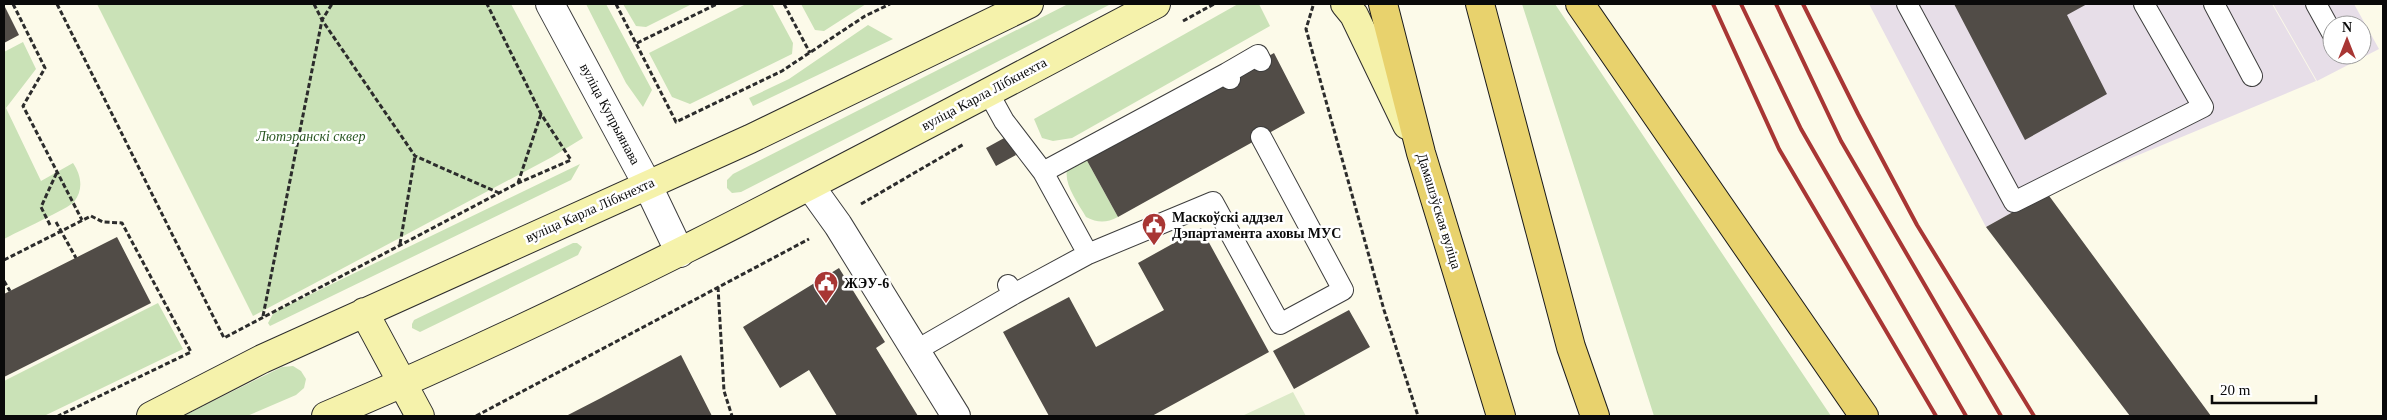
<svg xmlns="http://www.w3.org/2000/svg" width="2387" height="420" font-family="Georgia,serif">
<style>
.industrial{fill:#e7dee8;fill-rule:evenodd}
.green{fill:#cae2b7}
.pitch{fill:#dceac8}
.building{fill:#514c47}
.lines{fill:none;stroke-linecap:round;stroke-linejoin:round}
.service-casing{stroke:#3d3d3d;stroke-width:22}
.minor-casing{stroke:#3d3d3d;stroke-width:30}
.secondary-casing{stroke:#2c2c2c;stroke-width:30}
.primary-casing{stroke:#1b1b1b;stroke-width:30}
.path{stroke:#2c2c2c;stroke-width:3;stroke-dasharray:5 2.5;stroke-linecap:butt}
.service{stroke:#fff;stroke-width:20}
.minor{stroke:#fff;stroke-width:28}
.secondary{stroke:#f5f2ab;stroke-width:28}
.primary{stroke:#e8d26d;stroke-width:28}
.rail{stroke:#a83634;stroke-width:4}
.labels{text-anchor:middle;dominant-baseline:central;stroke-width:5;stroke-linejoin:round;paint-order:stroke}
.street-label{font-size:14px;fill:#0a0a0a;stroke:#fff}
.park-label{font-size:14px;font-style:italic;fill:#2a5823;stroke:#fff}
.poi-label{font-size:14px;font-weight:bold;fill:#0a0a0a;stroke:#fff;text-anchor:start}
</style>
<rect width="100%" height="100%" fill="#fcfae9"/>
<path class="industrial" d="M1869,4H2272L2316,81L2047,193L1986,227Z
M2273,4H2354L2379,49L2317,81ZM2332,25H2362V55H2332Z"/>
<path class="green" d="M97,4H511L583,138L552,157L253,316Z
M586,4H606L652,90L643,107L626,83Z
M623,4H692L646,27L636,26Z
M746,4H772L793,43L792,54L690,104L672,97L649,53Z
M801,4H866L824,31L815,30Z
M1068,4H1111L741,192L732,193L727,188V180L733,174Z
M1238,4H1259L1270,26L1072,138L1053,141L1042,138L1034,119Z
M1522,4H1555L1831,416H1654Z
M868,25L893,39L753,106L749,98L789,79Z
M23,42L36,69L6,108L41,181L73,163C81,175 84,189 74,202C69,208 15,233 4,239V52Z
M1085,157L1118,217C1106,223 1098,223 1086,217C1078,203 1064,185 1067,170Z
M580,164L571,180L270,326L268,323L274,312Z
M573,243H577L582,247L578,255L420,332L412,328V324L414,320Z
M158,303L183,349L44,416H4V381Z
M293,366L301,371L306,379L304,388L296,395L247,416H183L282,367Z"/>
<path class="pitch" d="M1293,392L1306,416H1242Z"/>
<path class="building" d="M1954,4H2087L2067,15L2107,94L2025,140Z
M4,5L19,35L4,43Z
M1274,53L1305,113L1118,217L1085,157Z
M1006,137L1016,155L996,166L986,148Z
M2047,193L2211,416H2130L1986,227Z
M1201,228L1269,352L1152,416H1049L1003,332L1069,297L1096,347L1164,310L1138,263Z
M117,237L151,303L4,377V294Z
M839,268L885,342L876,348L918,416H837L809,370L780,388L743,327Z
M1349,310L1370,347L1294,389L1273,351Z
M681,355L712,416H566L601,398Z"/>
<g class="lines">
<defs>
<path id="service" d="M1907,4L2014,202L2203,107L2144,4
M2214,4L2252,76
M2316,4L2332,33
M1227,73L1258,55L1261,61
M988,92L1004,121L1043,172L1088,254L1014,294L1008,285
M1043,172L1227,73L1230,79
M1088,254L1213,202L1280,324L1343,290L1261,137
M915,351L1014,294"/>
<path id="minor" d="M550,4L647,184L680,253
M810,186L838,225L956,416"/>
<path id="secondary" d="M1345,4L1354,15L1407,125
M364,312L420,416
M151,416L262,359L750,139L1029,4
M326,416C611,296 882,148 1156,4"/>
<path id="primary" d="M1383,4L1421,153L1501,416
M1480,4L1571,347L1595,416
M1580,4L1864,416"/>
</defs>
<use href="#service" class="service-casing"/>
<use href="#minor" class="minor-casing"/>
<use href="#secondary" class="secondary-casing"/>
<use href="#primary" class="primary-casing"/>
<path class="path" d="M13,4L45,68L23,106L82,220
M57,4L224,338L518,183L571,160L541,114L487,4
M314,4L322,20L415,156L499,193
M616,4L676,122L782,71L865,16L890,4
M784,4L810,53
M1313,6L1306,29L1384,310L1418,416
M1183,21L1214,4
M637,43L717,4
M518,183L541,114
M861,204L964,144
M56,222L76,258
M50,225L41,207L57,172
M400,244L415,156
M4,260L91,216L103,222L122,223L191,352L58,416
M4,281L10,291
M718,287L724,391L732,416
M263,316L322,20L332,4
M476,416L809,239"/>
<use href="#service" class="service"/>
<use href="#minor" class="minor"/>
<use href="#secondary" class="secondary"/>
<use href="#primary" class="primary"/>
<path class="rail" d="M1713,4L1779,149L1936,416
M1741,4L1801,129L1966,416
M1776,4L1841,141L2001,416
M1803,4L1858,114L1917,225L2034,416"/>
</g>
<defs>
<symbol id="civic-pin" viewBox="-11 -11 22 30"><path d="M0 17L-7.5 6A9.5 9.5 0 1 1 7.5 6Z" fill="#a83634" stroke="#fff"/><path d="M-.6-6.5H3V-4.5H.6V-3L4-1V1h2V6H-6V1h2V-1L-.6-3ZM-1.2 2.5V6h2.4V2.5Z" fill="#fff"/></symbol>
</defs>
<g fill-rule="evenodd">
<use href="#civic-pin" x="1140" y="211" width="28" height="38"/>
<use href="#civic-pin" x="812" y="269" width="28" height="38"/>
</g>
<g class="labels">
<g class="street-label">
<text transform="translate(984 94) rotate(-28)">вуліца Карла Лібкнехта</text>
<text transform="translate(610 114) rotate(62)">вуліца Купрыянава</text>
<text transform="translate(590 210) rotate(-24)">вуліца Карла Лібкнехта</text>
<text transform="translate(1439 211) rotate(73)">Дамашэўская вуліца</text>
</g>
<g class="park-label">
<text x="311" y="136">Лютэранскі сквер</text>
</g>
<g class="poi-label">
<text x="1172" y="217">Маскоўскі аддзел<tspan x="1172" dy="16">Дэпартамента аховы МУС</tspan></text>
<text x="844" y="283">ЖЭУ-6</text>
</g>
</g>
<rect width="2387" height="420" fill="none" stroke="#0a0a0a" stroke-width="10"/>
<g transform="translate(2347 40)"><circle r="24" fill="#ffffff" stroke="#9d9d9d"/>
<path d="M0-4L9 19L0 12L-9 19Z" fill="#a83634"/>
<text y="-8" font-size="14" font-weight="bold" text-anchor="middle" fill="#0a0a0a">N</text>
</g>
<path d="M2212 395v8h104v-8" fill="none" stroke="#0a0a0a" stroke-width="2.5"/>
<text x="2220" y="395" font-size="15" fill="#0a0a0a" stroke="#ffffff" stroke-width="4" paint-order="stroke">20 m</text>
</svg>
